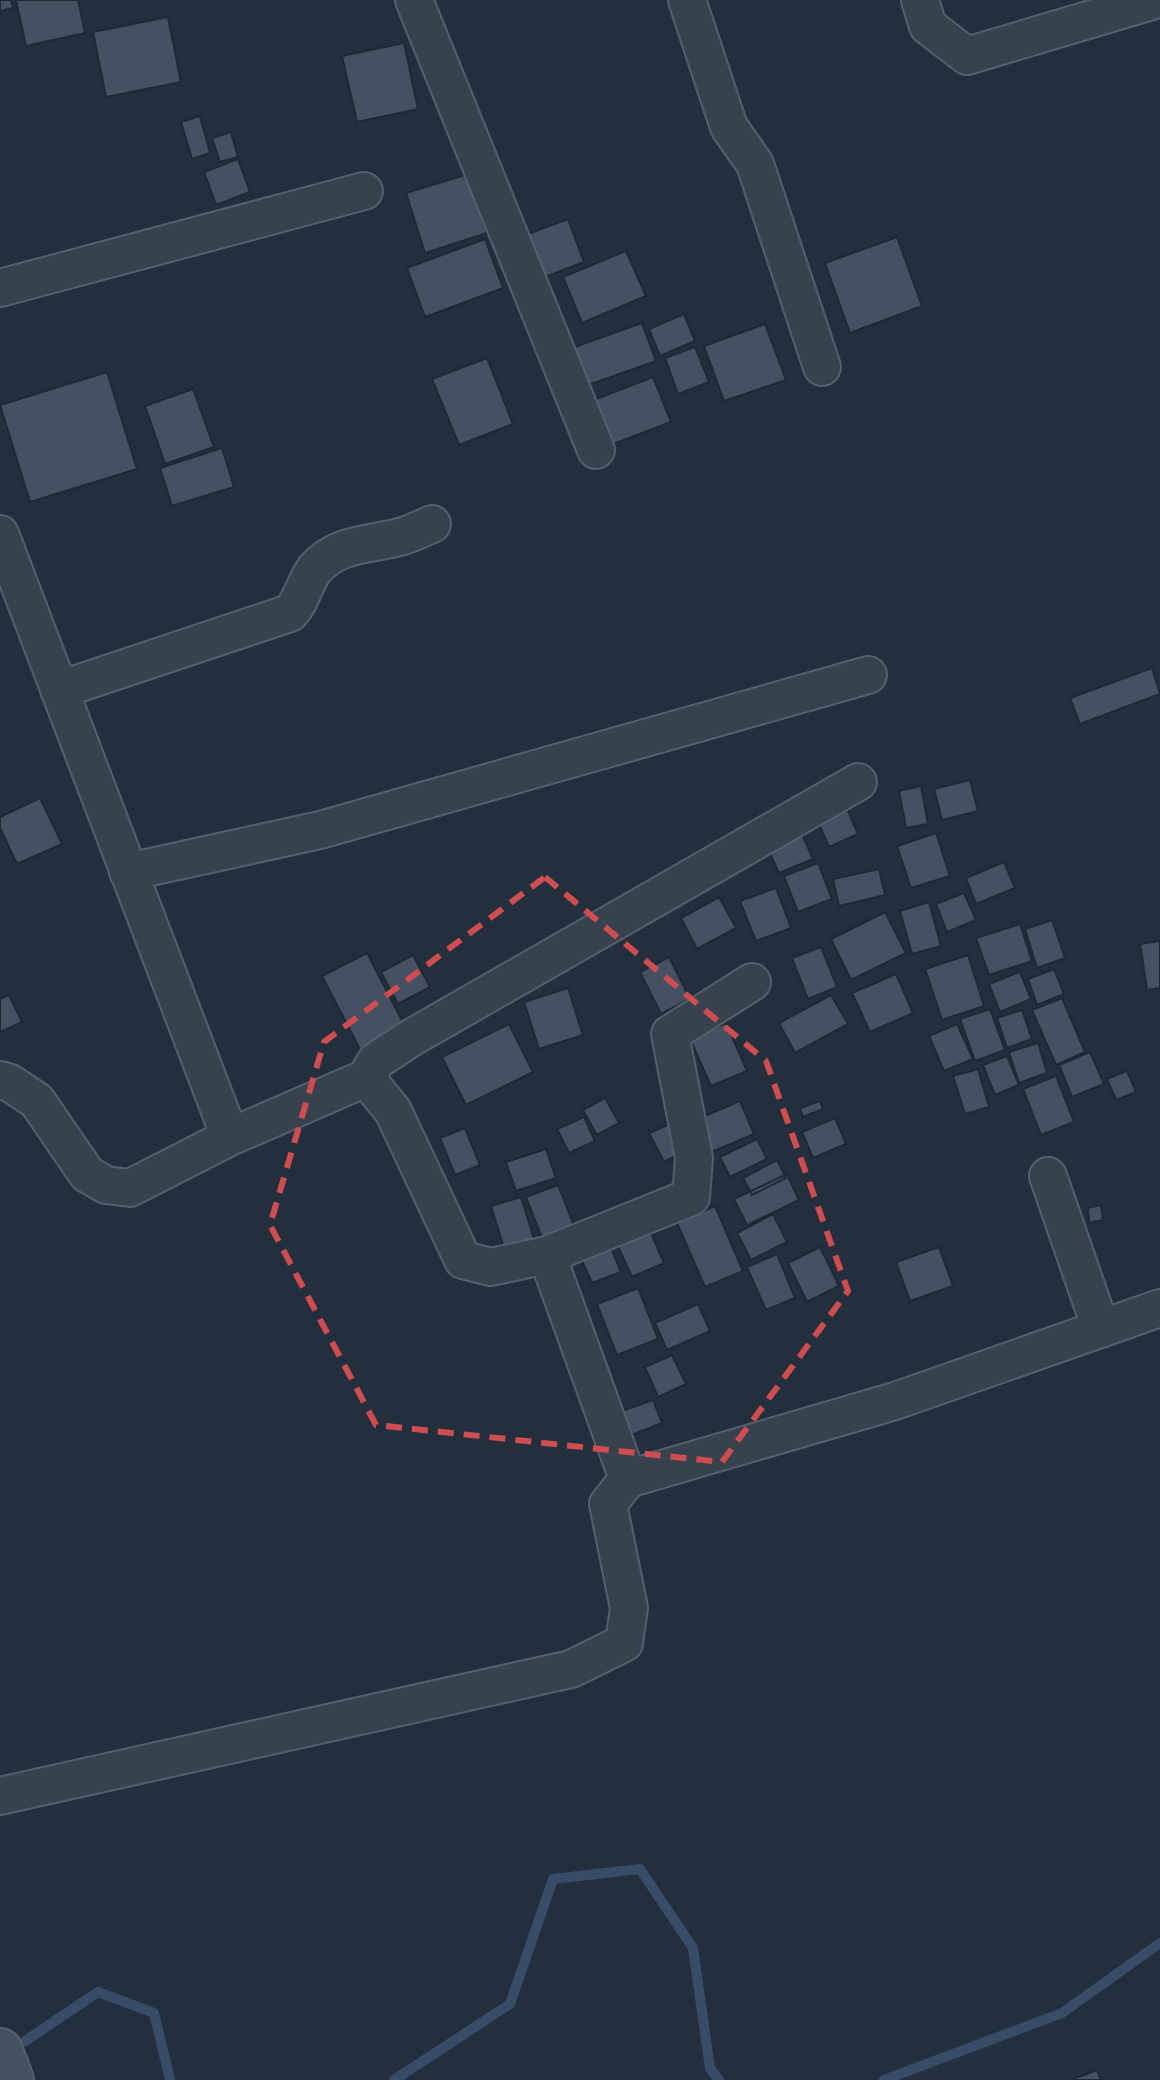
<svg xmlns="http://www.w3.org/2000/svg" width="1160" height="2080" font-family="'DejaVu Sans',sans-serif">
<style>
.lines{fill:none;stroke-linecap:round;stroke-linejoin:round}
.stream{stroke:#394c67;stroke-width:10}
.building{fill:#455162;stroke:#1f2835;stroke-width:2}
.minor-casing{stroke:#565f6c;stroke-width:40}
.secondary-casing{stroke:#565f6c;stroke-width:48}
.minor{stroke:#38414e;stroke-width:36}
.secondary{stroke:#465061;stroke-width:44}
.marked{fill:none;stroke:#ce4d50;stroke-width:6;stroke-dasharray:16 10;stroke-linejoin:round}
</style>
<rect width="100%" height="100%" fill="#242f3e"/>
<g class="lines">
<path class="stream" d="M25,2041L98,1992L154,2013L170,2080
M394,2080L510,2004L553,1879L640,1869L693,1948L710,2068L719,2080
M884,2080L1062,2013L1160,1943"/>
</g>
<path class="building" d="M0,0H11L13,8L0,11Z
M16,0H78L85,33L26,46Z
M168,17L181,82L106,97L93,32Z
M404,43L418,109L357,122L342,56Z
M200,116L210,153L192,159L181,122Z
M231,132L238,157L220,162L212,138Z
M238,159L250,192L216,205L204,172Z
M468,174L487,233L425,253L406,193Z
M568,219L584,262L540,279L525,235Z
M897,237L922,306L850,333L825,263Z
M485,239L503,288L425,317L407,268Z
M626,251L646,296L582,323L563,277Z
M684,314L695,341L660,356L649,329Z
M642,323L656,361L580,388L566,350Z
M765,324L786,380L724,401L704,346Z
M695,347L709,382L678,394L665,358Z
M487,358L513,424L459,445L432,379Z
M107,372L137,469L30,502L0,405Z
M653,377L671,422L608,446L591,401Z
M193,389L214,447L165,464L145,406Z
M222,448L234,487L172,506L160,468Z
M1152,668L1160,694L1080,724L1070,698Z
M970,780L978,811L942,820L934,789Z
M921,786L928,824L906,828L899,791Z
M40,798L62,844L17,864L0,828V817Z
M845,804L858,834L829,847L816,817Z
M798,825L813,859L779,873L764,841Z
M936,833L950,876L911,888L897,846Z
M1004,862L1015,888L976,904L966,878Z
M818,863L832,899L798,912L784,876Z
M879,869L885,895L839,906L833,879Z
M776,888L791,928L756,941L740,901Z
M964,893L976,920L947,932L936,904Z
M719,897L736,928L697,949L681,918Z
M929,902L941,946L912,954L900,911Z
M885,912L906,953L851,980L831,939Z
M1052,920L1065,958L1037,968L1025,929Z
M1020,924L1032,961L989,975L976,938Z
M1160,941V988L1147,990L1140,944Z
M821,947L837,987L808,999L792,958Z
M367,953L409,1034L364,1057L322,976Z
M413,955L430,987L398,1004L381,972Z
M968,955L984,1006L942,1020L925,969Z
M669,957L690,999L661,1014L640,972Z
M1054,969L1064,994L1037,1005L1028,979Z
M1020,972L1031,999L1000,1012L989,984Z
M896,974L913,1013L870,1032L852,993Z
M568,988L583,1035L539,1049L524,1002Z
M9,995L22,1022L0,1032V999Z
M831,995L848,1024L795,1053L779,1023Z
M1062,998L1085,1052L1056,1065L1032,1010Z
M990,1009L1005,1050L975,1061L960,1019Z
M1022,1010L1032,1039L1007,1048L997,1018Z
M726,1023L747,1071L711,1086L690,1039Z
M509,1024L533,1072L466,1105L442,1057Z
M957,1024L973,1059L944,1071L929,1036Z
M1038,1043L1047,1073L1019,1083L1009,1052Z
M1090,1052L1104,1084L1072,1097L1059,1065Z
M1007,1056L1019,1085L995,1095L983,1065Z
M978,1069L989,1107L965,1114L953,1076Z
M1127,1071L1136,1092L1116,1100L1107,1079Z
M1056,1076L1074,1122L1041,1135L1023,1089Z
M605,1098L619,1123L597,1135L583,1110Z
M740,1101L754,1134L709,1153L695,1120Z
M820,1101L823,1109L803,1117L800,1108Z
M584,1117L595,1141L569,1153L557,1129Z
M835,1118L846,1144L813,1158L802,1132Z
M672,1123L686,1151L664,1162L649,1133Z
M465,1128L480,1165L455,1175L440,1138Z
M757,1139L767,1159L730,1177L720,1157Z
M546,1149L556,1178L516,1191L506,1162Z
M777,1160L786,1178L752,1195L743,1178Z
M787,1174L799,1200L747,1225L734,1199Z
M558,1185L576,1231L544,1243L526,1197Z
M521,1197L534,1239L504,1248L491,1206Z
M1101,1205L1103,1220L1089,1223L1088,1208Z
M715,1206L743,1271L705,1287L677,1223Z
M773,1214L787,1242L751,1260L737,1233Z
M648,1226L664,1263L632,1277L615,1240Z
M609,1243L621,1272L592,1283L579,1254Z
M820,1247L839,1286L807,1302L788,1263Z
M939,1247L953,1286L910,1301L896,1262Z
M777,1254L795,1298L766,1310L747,1267Z
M638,1288L658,1339L617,1355L597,1304Z
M698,1304L710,1331L667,1350L655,1323Z
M672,1355L686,1384L658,1397L645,1367Z
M653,1400L662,1423L629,1436L619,1412Z
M1097,2070L1101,2080H1071Z"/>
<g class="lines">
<defs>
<path id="minor" d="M414,0L596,450
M687,0L729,127L755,164L822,367
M920,0L928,26L967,56L1155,0
M0,288L364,191
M0,534L230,1137
M59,690L290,613C302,601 304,583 315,569C338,542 372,545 403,536C413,533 423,528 432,524
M128,872L320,830L868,675
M366,1078L376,1061L411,1038L858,782
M0,1080L10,1083L37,1101L87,1174L106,1185L130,1188L230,1137L366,1078L393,1111L463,1260L491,1267L547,1255L628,1479
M1048,1176L1101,1329
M547,1255L691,1197L694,1158L670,1034L752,982
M0,1796L571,1669L624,1643L629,1608L608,1504L628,1479L895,1401L1160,1308"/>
<path id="secondary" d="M0,2051L11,2080"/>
</defs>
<use href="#minor" class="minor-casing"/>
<use href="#secondary" class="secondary-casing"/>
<use href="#minor" class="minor"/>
<use href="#secondary" class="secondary"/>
</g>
<path class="marked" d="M545,877L766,1061L848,1291L722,1462L376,1425L270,1225L324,1042Z"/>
</svg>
